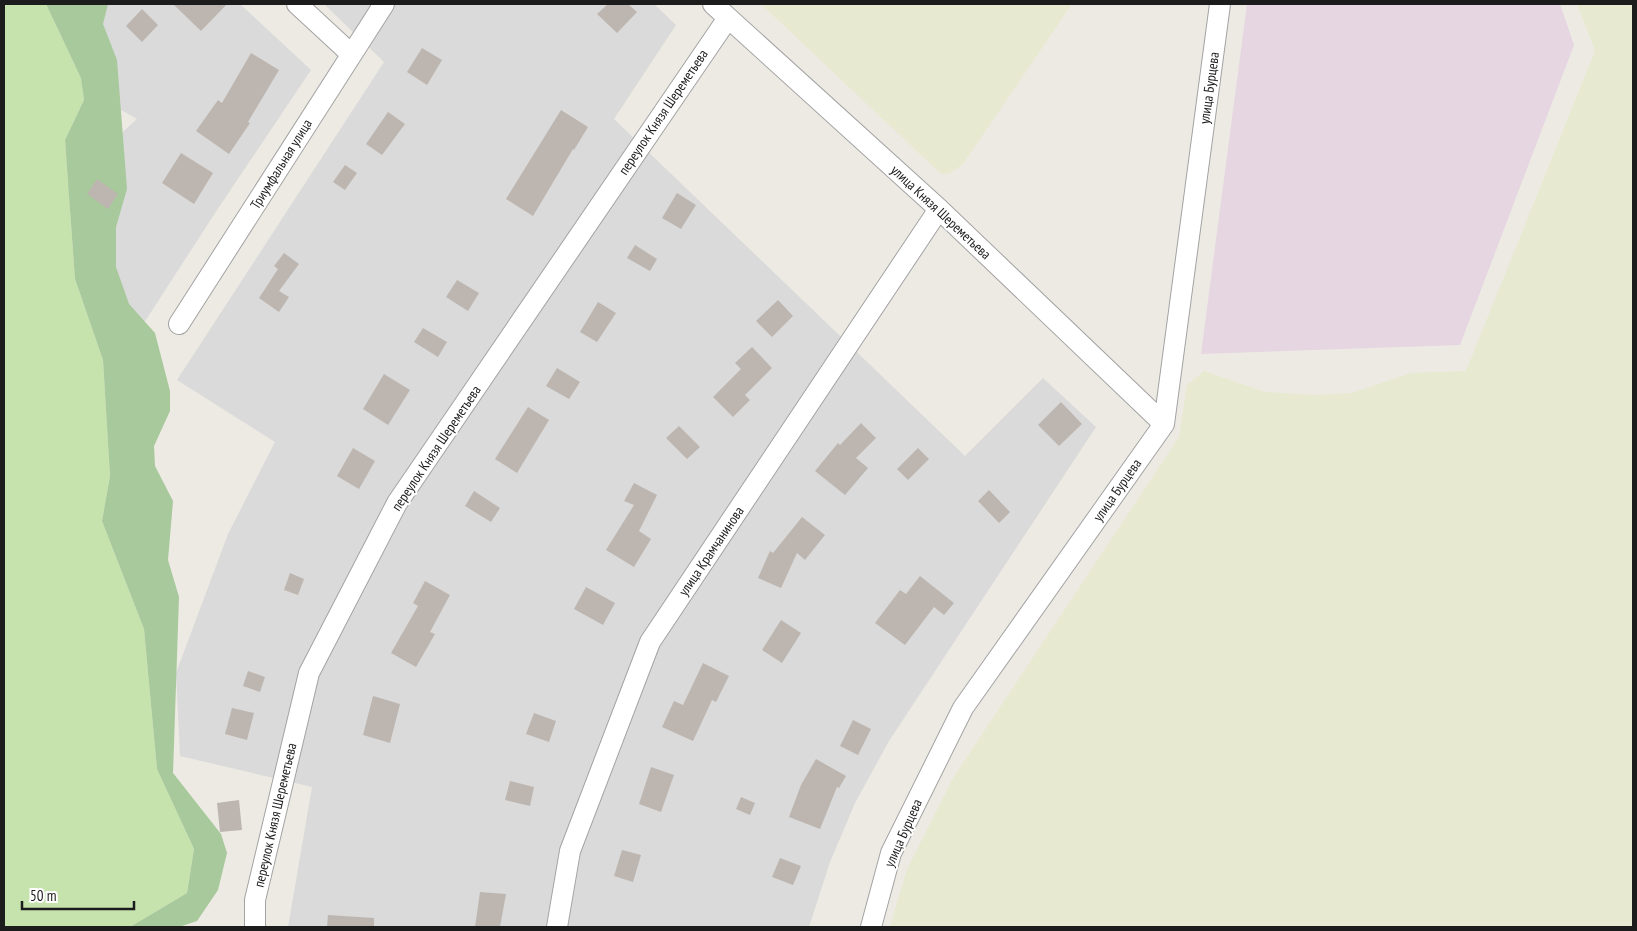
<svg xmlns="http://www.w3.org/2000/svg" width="1637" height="931" font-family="'PT Sans Narrow',sans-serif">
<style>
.residential{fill:#dadada}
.industrial{fill:#e5d6e2}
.farmland{fill:#e7ead0}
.grass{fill:#c6e3ad}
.forest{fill:#a7c99b}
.building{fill:#bdb6b0}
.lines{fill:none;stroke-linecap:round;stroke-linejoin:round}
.minor-casing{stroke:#a3a3a3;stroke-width:22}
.minor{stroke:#fff;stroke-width:20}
.labels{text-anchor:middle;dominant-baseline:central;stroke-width:4;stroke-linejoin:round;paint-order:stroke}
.street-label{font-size:14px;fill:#1c1c1c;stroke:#fff}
</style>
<rect width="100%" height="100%" fill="#edeae3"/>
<path class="residential" d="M73,4H240L311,70L219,207L142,326L57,191L137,119L63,77L102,40Z
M324,4H654L676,25L614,119L965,456L1043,378L1096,427L889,741L855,803L830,862L809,927H288L312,787L180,756L176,673L228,534L275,442L177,380L384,62Z"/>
<path class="industrial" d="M1247,4H1560L1574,45L1460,345L1201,354Z"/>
<path class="farmland" d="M761,4H1072L963,164L949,174H941Z
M1577,4H1633V927H890L907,869L953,778L1179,437L1187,385L1204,371L1265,392L1314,395L1352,393L1411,373L1466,371L1595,51Z"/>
<path class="grass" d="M4,4H46L81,78L84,100L65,140L75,279L103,360L110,476L102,521L144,629L157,769L194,849L187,893L130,927H4Z"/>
<path class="forest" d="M46,4H108L103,24L117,60L127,189L116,227V267L129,304L155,333L170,391V411L154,446L155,466L173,501L168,560L179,597L173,773L221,834L227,853L218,890L197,921L179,927H130L187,893L194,849L157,769L144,629L102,521L110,476L103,360L75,279L65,140L84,100L81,78Z"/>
<path class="building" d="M173,4H227L201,31Z
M608,4H628L637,12L617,33L597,14Z
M142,9L158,25L142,42L126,26Z
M422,48L442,60L427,85L407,72Z
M251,53L279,70L248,122L250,123L229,154L196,131L218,100L222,103Z
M561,110L588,127L574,150L573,149L533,216L506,199Z
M388,112L405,124L382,155L366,144Z
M181,153L213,173L194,204L162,183Z
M345,165L357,173L345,190L333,182Z
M97,179L118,194L108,209L87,194Z
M677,193L696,205L681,229L662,218Z
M635,245L657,259L650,271L627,258Z
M284,253L299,264L279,291L289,297L279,312L259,298L278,269L274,266Z
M457,280L479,293L468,311L446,297Z
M778,300L793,316L772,337L756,321Z
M598,302L616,313L597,342L580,332Z
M423,328L447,342L438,357L414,342Z
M752,347L772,368L745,395L750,400L733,417L713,397L741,369L735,363Z
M557,368L580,382L569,399L546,386Z
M384,374L410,390L388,425L363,409Z
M1061,402L1082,424L1059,446L1038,425Z
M528,407L549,420L517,473L495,459Z
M861,423L876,438L856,458L868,468L845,495L815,471L838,443L840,445Z
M679,426L700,447L687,459L666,438Z
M353,448L375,461L359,489L337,476Z
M918,448L929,459L908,480L897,469Z
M634,483L657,495L639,531L651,539L634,567L606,550L634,505L624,501Z
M989,490L1010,512L999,523L978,501Z
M474,491L500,508L491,522L465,506Z
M802,517L825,535L805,560L797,553L781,588L758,578L770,551L773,553Z
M290,573L304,579L298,595L284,590Z
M920,576L954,603L944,615L934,607L905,645L875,623L900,590L906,594Z
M425,581L450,595L430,632L435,634L416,667L391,653L418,606L413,603Z
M586,587L615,603L603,625L574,609Z
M781,620L801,633L782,663L762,650Z
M703,663L729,676L716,702L712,700L693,741L662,727L674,701L683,705Z
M248,671L265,677L260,692L243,686Z
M373,696L400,704L390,743L363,735Z
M232,708L254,713L247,740L225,734Z
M534,713L556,721L549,742L526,734Z
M853,720L871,729L858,755L840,746Z
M816,759L846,776L839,788L837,787L820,829L789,817L801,785Z
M651,767L674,775L661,812L639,804Z
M510,781L534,787L530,806L505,800Z
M741,797L755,803L750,815L736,809Z
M239,800L242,830L220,832L217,803Z
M622,850L641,855L633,882L614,876Z
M780,858L801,866L793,885L772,877Z
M480,892L506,894L500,927H475Z
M328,915L374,918V927H327Z"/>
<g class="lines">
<defs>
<path id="minor" d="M297,4L351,54
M713,4L939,209L1164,424
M179,324L384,4
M255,927V900L309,673L397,503L728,18
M557,927L570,851L650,642L939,209
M871,927L891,853L963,708L1164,424L1220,4"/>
</defs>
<use href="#minor" class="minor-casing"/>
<use href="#minor" class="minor"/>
</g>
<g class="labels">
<g class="street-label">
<text transform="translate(1209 88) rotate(-82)">улица Бурцева</text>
<text transform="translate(663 112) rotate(-56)">переулок Князя Шереметьева</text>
<text transform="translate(281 164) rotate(-58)">Триумфальная улица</text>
<text transform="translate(941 212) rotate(43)">улица Князя Шереметьева</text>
<text transform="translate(436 448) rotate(-56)">переулок Князя Шереметьева</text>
<text transform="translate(1117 490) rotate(-55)">улица Бурцева</text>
<text transform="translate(711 551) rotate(-56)">улица Крамчанинова</text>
<text transform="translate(275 815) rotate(-77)">переулок Князя Шереметьева</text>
<text transform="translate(903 833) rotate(-66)">улица Бурцева</text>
</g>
</g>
<rect width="1637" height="931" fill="none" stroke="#1c1c1c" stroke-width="10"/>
<path d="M22 901v8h112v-8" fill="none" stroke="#1c1c1c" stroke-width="2.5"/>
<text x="30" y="901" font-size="15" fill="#1c1c1c" stroke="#ffffff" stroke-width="4" paint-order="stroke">50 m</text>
</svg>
